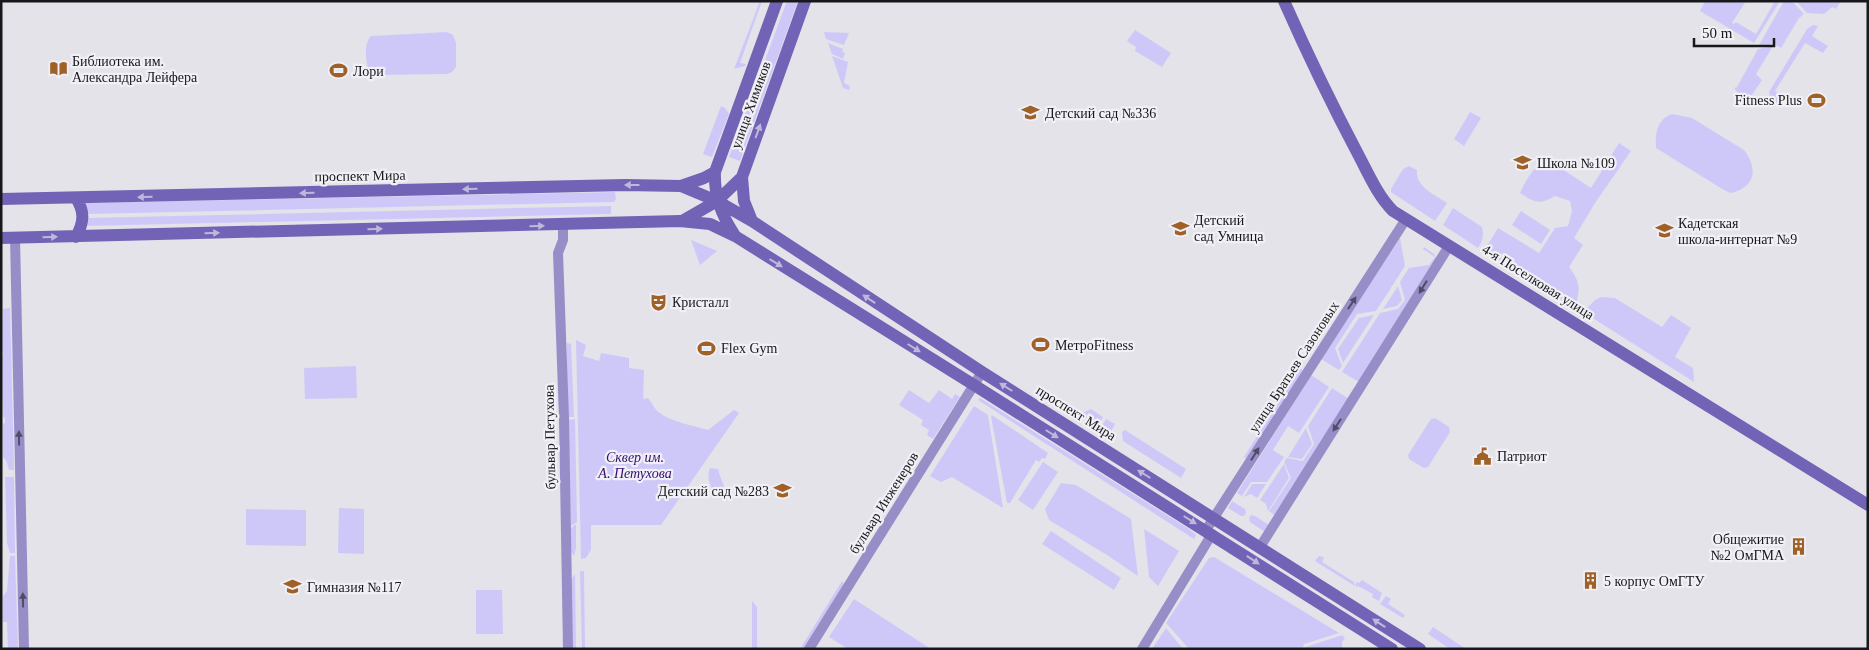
<svg xmlns="http://www.w3.org/2000/svg" width="1869" height="650" font-family="'Times New Roman',serif">
<style>
.green{fill:#cec8f9}
.lines{fill:none;stroke-linecap:round;stroke-linejoin:round}
.street{stroke:#978ec7;stroke-width:10}
.secondary{stroke:#7363b6;stroke-width:12}
.oneway{fill:#beb8dc}
.oneway2{fill:#514d68}
.labels{text-anchor:middle;dominant-baseline:central;stroke-width:4.5;stroke-linejoin:round;paint-order:stroke}
.poi-label{font-size:14px;fill:#18181a;stroke:#f0f0f6;text-anchor:start}
.street-label{font-size:14px;fill:#18181a;stroke:#f0f0f6}
.park-label{font-size:14px;font-style:italic;fill:#330b73;stroke:#f0f0f6}
</style>
<rect width="100%" height="100%" fill="#e3e3e9"/>
<path class="green" d="M760,1H762L740,63L746,64L745,66L734,69Z
M787,1H798L740,161L729,157Z
M1705,1H1746L1732,23L1734,24L1736,22L1756,34L1775,1H1780L1754,43L1700,11Z
M1784,1H1792L1804,14L1799,18L1781,48L1774,44L1758,47Z
M1796,1H1841L1836,9L1832,7L1824,14L1807,13Z
M1813,25L1818,26L1812,36L1828,46L1823,53L1805,43L1775,91L1785,98L1780,106L1771,100L1769,92L1807,29Z
M1135,30L1171,53L1162,67L1135,51L1136,47L1127,41Z
M447,32L453,35L456,43V67L452,72L447,74L376,75L369,72C366,62 363,44 371,36Z
M824,32L849,33L844,45L826,39Z
M828,43L843,49L842,52L845,53L843,59L832,54Z
M1773,46L1756,74L1762,80L1752,95H1740L1734,88L1737,87L1758,49Z
M832,56L848,62L844,83L850,86L849,90L843,88Z
M721,106L725,108L729,114L712,157L703,154Z
M1470,112L1481,118L1464,146L1454,139Z
M1672,114L1692,118L1744,150C1758,168 1756,187 1731,193L1724,190L1656,148C1655,134 1657,119 1672,114Z
M1619,143L1631,151L1595,203L1574,238L1583,245L1569,267C1581,282 1580,290 1575,308L1484,251L1498,228L1539,253L1555,228L1568,226L1572,211L1570,201L1555,196C1540,205 1535,203 1520,193C1526,180 1535,162 1550,161L1591,188Z
M1409,166L1417,170C1415,187 1435,195 1447,203L1435,221L1391,192V189L1403,169Z
M615,192L616,199L614,202L87,214L83,203Z
M611,206V214L85,226L88,218Z
M1453,208L1482,227C1484,236 1483,240 1478,248L1443,225Z
M1521,211L1550,230L1541,244L1512,225Z
M1400,238L1405,266L1376,311L1357,314L1335,348L1342,366L1339,370L1321,359Z
M691,240L717,251L700,265Z
M1424,247L1434,254L1436,258L1359,382L1342,372L1380,313L1398,309L1405,300L1400,282L1409,268L1429,265L1435,257L1423,249Z
M1398,286L1402,300L1397,306L1383,309Z
M1601,297L1615,298L1662,327L1671,315L1691,328L1675,357L1693,368L1694,382L1583,312L1595,300Z
M10,308L14,470H9L6,460L3,457V424L5,423V418L3,417L1,357L3,356V351H1L3,309Z
M1374,315L1343,363L1338,349L1359,318Z
M576,340L586,345L583,356L599,361L601,353L629,358V368L644,370L643,399L648,398C652,402 653,407 657,411C670,422 692,425 708,430L734,410L739,413L661,525H591V550L586,558L581,559Z
M567,343L571,344L574,417H567Z
M356,366L357,398L305,399L304,368Z
M1300,368L1304,371L1248,460L1244,457Z
M1311,375L1329,387L1299,433L1288,426L1273,450L1284,457L1267,482H1251L1242,496L1237,493Z
M1332,388L1349,399L1275,516L1269,511L1291,478L1284,462L1287,458L1303,461L1314,444L1308,426Z
M909,390L929,403L939,390L952,399L955,394L960,397L933,439L927,435L929,430L921,425L923,420L899,405Z
M980,398L1189,529L1196,535L1194,539L978,400Z
M974,406L988,415L1003,508L952,477L941,482L930,476Z
M1091,409L1103,417L1099,425L1080,414Z
M992,415L1048,453L1045,459L1042,458L1039,462L1036,460L1010,503H1007L991,417Z
M1435,418L1449,427L1450,432L1428,467L1424,468L1409,459L1408,455L1431,419Z
M575,419L577,522L571,526L567,420Z
M1106,419L1115,424L1110,433L1101,427Z
M1306,428L1312,444L1302,459L1288,457Z
M1125,430L1186,469L1181,478L1123,441L1122,432Z
M1043,462L1058,472L1033,510L1018,500Z
M1284,464L1289,478L1268,511L1266,504L1260,500Z
M710,468L718,469C720,479 729,491 724,501C713,494 705,480 710,468Z
M5,477H14L15,553H10L7,543Z
M1061,483L1076,485L1131,519L1138,576L1107,555L1049,520L1045,509Z
M1252,484H1266L1257,498L1251,494L1244,497Z
M1232,501L1245,509L1246,513L1244,516H1241L1228,508Z
M339,508L364,509V554L338,553Z
M246,509L306,510V546L246,545Z
M1251,515L1255,516L1269,525L1265,532L1250,522L1249,518Z
M576,524V548L574,556L571,552L570,529Z
M1144,529L1179,551L1158,586L1149,577Z
M1051,531L1121,578L1114,590L1042,544Z
M10,556H15L18,649H8L7,622H3V596L7,591Z
M1319,556L1324,557L1322,562L1354,582L1355,586L1315,561Z
M1214,557L1339,633L1304,644L1303,648L1342,635L1345,638L1342,642V649H1189L1166,623L1209,558Z
M580,571H584L585,649H582Z
M575,574L576,649H572L571,580Z
M1362,580L1382,593L1379,601L1372,597L1373,594L1358,586L1356,587V582L1359,583Z
M842,581L844,584L803,649H800Z
M476,590H502L503,634H476Z
M1386,596L1391,599L1388,604L1405,615L1403,618L1380,604Z
M854,599L931,649H848L829,637Z
M752,601L757,607V649H752Z
M1433,627L1466,649H1450L1428,634Z
M1166,628L1183,649H1152Z"/>
<g class="lines">
<path class="street" d="M563,226V240L558,253L564,418L568,649
M15,238L24,649
M1206,530L1406,219
M1260,547L1449,246
M809,649L982,372
M1142,649L1212,534"/>
<path class="secondary" d="M1284,1C1307,53 1332,105 1359,156C1369,175 1378,196 1393,211L1868,505
M681,186L704,178L715,172
M76,198C85,212 84,222 76,237
M1,199L625,185L681,186L717,201L752,221L982,372L1420,649
M684,220L717,201L742,177
M752,221L744,201L742,177L805,1
M734,234C721,214 714,196 715,172L777,1
M1,238L680,221L710,224L735,236L974,385L1392,649"/>
</g>
<defs><path id="oneway-solid" d="M-6-.8H1V-3.2L6.5 0L1 3.2V.8H-6Z" transform="scale(1.25)"/></defs>
<g class="oneway">
<use href="#oneway-solid" transform="translate(758 131) rotate(-70)"/>
<use href="#oneway-solid" transform="translate(632 185) rotate(180)"/>
<use href="#oneway-solid" transform="translate(470 189) rotate(179)"/>
<use href="#oneway-solid" transform="translate(307 193) rotate(179)"/>
<use href="#oneway-solid" transform="translate(145 197) rotate(179)"/>
<use href="#oneway-solid" transform="translate(537 226) rotate(-1)"/>
<use href="#oneway-solid" transform="translate(375 229) rotate(-1)"/>
<use href="#oneway-solid" transform="translate(212 233) rotate(-1)"/>
<use href="#oneway-solid" transform="translate(50 237) rotate(-1)"/>
<use href="#oneway-solid" transform="translate(776 263) rotate(31)"/>
<use href="#oneway-solid" transform="translate(869 299) rotate(-147)"/>
<use href="#oneway-solid" transform="translate(914 348) rotate(32)"/>
<use href="#oneway-solid" transform="translate(1006 387) rotate(-148)"/>
<use href="#oneway-solid" transform="translate(1052 434) rotate(32)"/>
<use href="#oneway-solid" transform="translate(1144 474) rotate(-148)"/>
<use href="#oneway-solid" transform="translate(1190 520) rotate(32)"/>
<use href="#oneway-solid" transform="translate(1253 560) rotate(33)"/>
<use href="#oneway-solid" transform="translate(1379 623) rotate(-147)"/>
</g>
<g class="oneway2">
<use href="#oneway-solid" transform="translate(1423 287) rotate(122)"/>
<use href="#oneway-solid" transform="translate(1352 303) rotate(-57)"/>
<use href="#oneway-solid" transform="translate(1337 425) rotate(123)"/>
<use href="#oneway-solid" transform="translate(19 438) rotate(-91)"/>
<use href="#oneway-solid" transform="translate(1255 454) rotate(-58)"/>
<use href="#oneway-solid" transform="translate(23 600) rotate(-91)"/>
</g>
<defs>
<symbol id="library-bare" viewBox="-9 -9 18 18"><path d="M-6-4Q-3-5.5-.7-3.5V5Q-3 3-6 4ZM6-4Q3-5.5 .7-3.5V5Q3 3 6 4Z" fill="#a06128" stroke="#f0f0f6" stroke-width="2.5" paint-order="stroke"/></symbol>
<symbol id="stadium-bare" viewBox="-9 -9 18 18"><path d="M0-5a6.5 5 0 1 0 0 10a6.5 5 0 1 0 0-10ZM-3.5-1.8h7v3.6h-7Z" fill="#a06128" stroke="#f0f0f6" stroke-width="2.5" paint-order="stroke"/></symbol>
<symbol id="school-bare" viewBox="-9 -9 18 18"><path d="M0-5L7-2L0 1L-7-2ZM-4 1L0 2.5L4 1V4Q0 6-4 4Z" fill="#a06128" stroke="#f0f0f6" stroke-width="2.5" paint-order="stroke"/></symbol>
<symbol id="theatre-bare" viewBox="-9 -9 18 18"><path d="M-5-5.5Q0-4 5-5.5V0Q5 5 0 6Q-5 5-5 0ZM-3.3-2.5H-1v1.5H-3.3ZM1-2.5H3.3v1.5H1ZM-2.8 1Q0 5.5 2.8 1Z" fill="#a06128" stroke="#f0f0f6" stroke-width="2.5" paint-order="stroke"/></symbol>
<symbol id="civic-bare" viewBox="-9 -9 18 18"><path d="M-.6-6.5H3V-4.5H.6V-3L4-1V1h2V6H-6V1h2V-1L-.6-3ZM-1.2 2.5V6h2.4V2.5Z" fill="#a06128" stroke="#f0f0f6" stroke-width="2.5" paint-order="stroke"/></symbol>
<symbol id="building-bare" viewBox="-9 -9 18 18"><path d="M-4-6H4V6H1V3H-1V6H-4ZM-2.5-4.3h1.7v1.8h-1.7ZM.8-4.3h1.7v1.8H.8ZM-2.5-1h1.7V.8h-1.7ZM.8-1h1.7V.8H.8Z" fill="#a06128" stroke="#f0f0f6" stroke-width="2.5" paint-order="stroke"/></symbol>
</defs>
<g fill-rule="evenodd">
<use href="#library-bare" x="46" y="56" width="25" height="25"/>
<use href="#stadium-bare" x="326" y="58" width="25" height="25"/>
<use href="#stadium-bare" x="1804" y="88" width="25" height="25"/>
<use href="#school-bare" x="1018" y="100" width="25" height="25"/>
<use href="#school-bare" x="1510" y="150" width="25" height="25"/>
<use href="#school-bare" x="1168" y="216" width="25" height="25"/>
<use href="#school-bare" x="1652" y="218" width="25" height="25"/>
<use href="#theatre-bare" x="646" y="290" width="25" height="25"/>
<use href="#stadium-bare" x="1028" y="332" width="25" height="25"/>
<use href="#stadium-bare" x="694" y="336" width="25" height="25"/>
<use href="#civic-bare" x="1470" y="444" width="25" height="25"/>
<use href="#school-bare" x="770" y="478" width="25" height="25"/>
<use href="#building-bare" x="1786" y="534" width="25" height="25"/>
<use href="#building-bare" x="1578" y="568" width="25" height="25"/>
<use href="#school-bare" x="280" y="574" width="25" height="25"/>
</g>
<g class="labels">
<g class="poi-label">
<text x="72" y="61">Библиотека им.<tspan x="72" dy="16">Александра Лейфера</tspan></text>
<text x="353" y="71">Лори</text>
<text x="1802" y="100" text-anchor="end">Fitness Plus</text>
<text x="1045" y="113">Детский сад №336</text>
<text x="1537" y="163">Школа №109</text>
<text x="1194" y="220">Детский<tspan x="1194" dy="16">сад Умница</tspan></text>
<text x="1678" y="223">Кадетская<tspan x="1678" dy="16">школа-интернат №9</tspan></text>
<text x="672" y="302">Кристалл</text>
<text x="1055" y="345">МетроFitness</text>
<text x="721" y="348">Flex Gym</text>
<text x="1497" y="456">Патриот</text>
<text x="769" y="491" text-anchor="end">Детский сад №283</text>
<text x="1784" y="539" text-anchor="end">Общежитие<tspan x="1784" dy="16">№2 ОмГМА</tspan></text>
<text x="1604" y="581">5 корпус ОмГТУ</text>
<text x="307" y="587">Гимназия №117</text>
</g>
<g class="street-label">
<text transform="translate(751 105) rotate(-70)">улица Химиков</text>
<text transform="translate(360 176) rotate(-1)">проспект Мира</text>
<text transform="translate(1538 282) rotate(32)">4-я Поселковая улица</text>
<text transform="translate(1294 367) rotate(-57)">улица Братьев Сазоновых</text>
<text transform="translate(1076 413) rotate(32)">проспект Мира</text>
<text transform="translate(550 437) rotate(-91)">бульвар Петухова</text>
<text transform="translate(884 503) rotate(-58)">бульвар Инженеров</text>
</g>
<g class="park-label">
<text x="635" y="457">Сквер им.<tspan x="635" dy="16">А. Петухова</tspan></text>
</g>
</g>
<rect width="1869" height="650" fill="none" stroke="#18181a" stroke-width="5"/>
<path d="M1694 38v8h80v-8" fill="none" stroke="#18181a" stroke-width="2.5"/>
<text x="1702" y="38" font-size="15" fill="#18181a" stroke="#f0f0f6" stroke-width="4" paint-order="stroke">50 m</text>
</svg>
